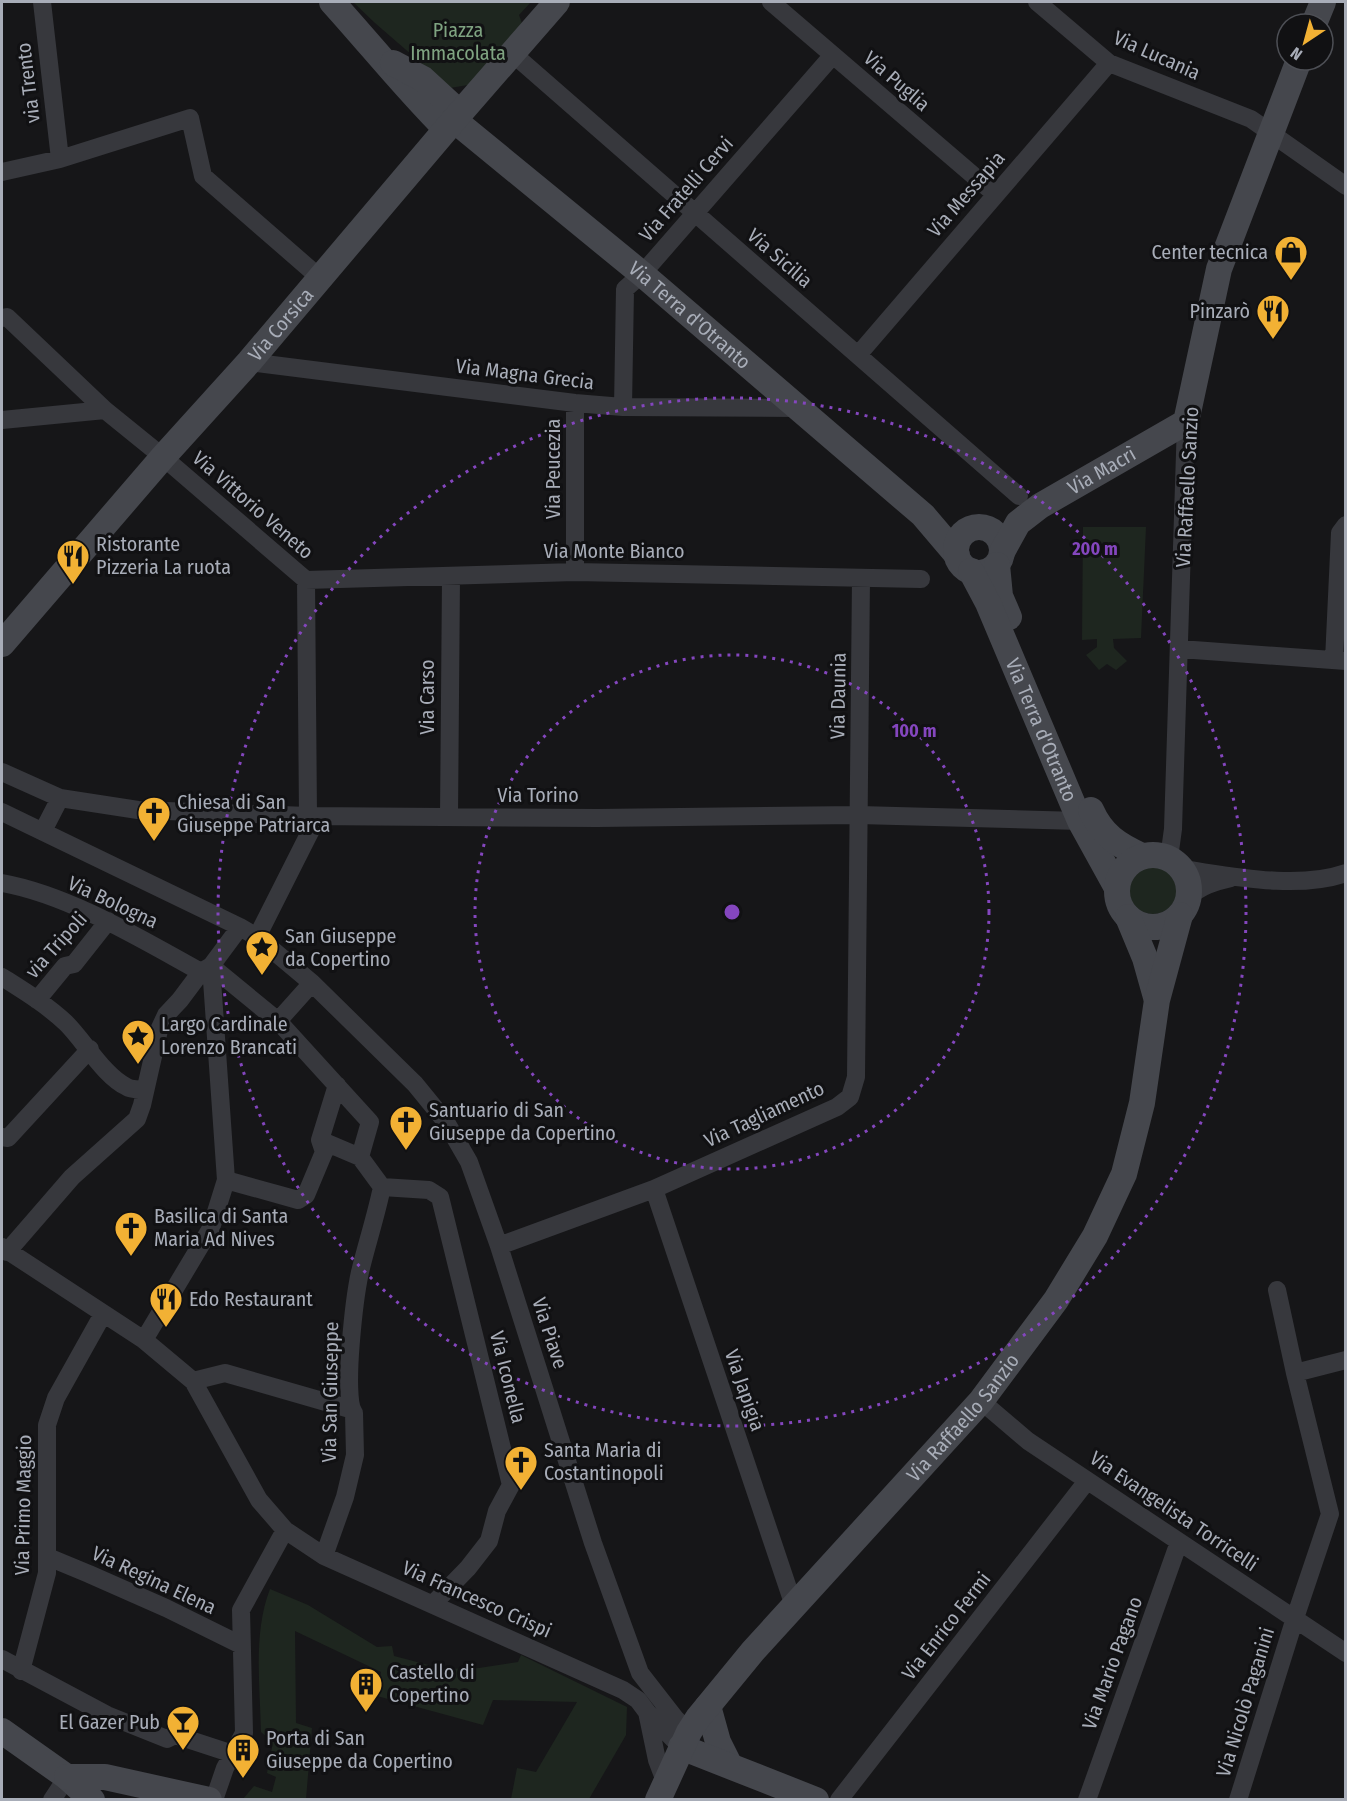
<svg xmlns="http://www.w3.org/2000/svg" width="1347" height="1801" font-family="'Fira Sans Condensed',sans-serif">
<style>
.green{fill:#1e261f}
.lines{fill:none;stroke-linecap:round;stroke-linejoin:round}
.street{stroke:#37383d;stroke-width:18}
.secondary{stroke:#45474d;stroke-width:26}
.ring{fill:none;stroke:#8446be;stroke-width:3;stroke-dasharray:3 6}
.labels{text-anchor:middle;dominant-baseline:central;stroke-width:6;stroke-linejoin:round;paint-order:stroke}
.park-label{font-size:20px;fill:#7fa381;stroke:#111113}
.street-label{font-size:20px;fill:#a8adb8;stroke:#111113}
.poi-label{font-size:20px;fill:#a8adb8;stroke:#111113;text-anchor:start}
.centre{fill:#8446be;stroke:#111113;stroke-width:3}
.ring-label{font-size:18px;text-anchor:middle;font-weight:bold;fill:#8446be;stroke:#111113;stroke-width:6;stroke-linejoin:round;paint-order:stroke}
</style>
<rect width="100%" height="100%" fill="#161618"/>
<path class="green" d="M353,2H531L519,15L523,26L474,84L450,88L375,23Z
M1083,527H1146L1141,638L1113,639L1114,648L1127,661L1116,670L1107,664L1099,670L1086,655L1097,647V639L1082,640Z
M1129 890a24 24 0 1 1 48 0a24 24 0 1 1-48 0Z
M270,1589L308,1605L377,1647L392,1646L394,1656L444,1669L479,1668L518,1662L521,1655L627,1707L626,1735L589,1799H511L517,1768L536,1772L577,1702L493,1700L483,1725L377,1696L381,1672L295,1631L296,1723L312,1728L306,1799H243L254,1786L272,1792L276,1777L267,1773L272,1748L271,1741L261,1732C260,1685 253,1633 270,1589Z"/>
<g class="lines">
<path class="street" d="M42,2L60,159
M771,2L995,194
M1037,2L1109,63L1251,119L1346,186
M512,53L1019,496
M2,172L60,159L190,118L203,176L320,278
M2,318L7,317L105,410L163,457L306,580L308,816L311,830L257,937
M858,355L1109,63
M249,362L575,403L623,407L798,408
M623,407L625,289L642,274L833,55
M2,420L105,410
M575,572V403
M306,580L575,572L921,579
M1180,649L1346,661
M1334,660L1340,533L1346,525
M2,772L60,798L138,810L308,816L597,818L859,815L1080,821
M2,812L240,927
M449,817L451,577
M43,831L60,798
M1169,858L1173,829L1186,422
M1182,869C1232,876 1297,890 1346,873
M2,883C69,895 141,939 201,972
M1188,898C1200,886 1214,882 1231,878
M2,977C24,991 47,1005 66,1023C85,1042 104,1076 127,1087C132,1090 140,1089 145,1090
M312,983L415,1084L446,1122L469,1162L499,1246L593,1543L640,1673L675,1718L689,1732
M37,1000L65,966L74,964L108,921
M278,1021L370,1122L360,1157L382,1187C376,1216 367,1243 360,1272C355,1295 342,1397 354,1413L355,1455L345,1497L324,1556
M2,1137L8,1138L90,1049
M320,1140L360,1157
M226,1180L298,1200L306,1195L324,1152L320,1140L337,1085
M382,1187L429,1190L440,1197L511,1485L497,1511L489,1541L468,1568L433,1604
M654,1189L794,1606
M499,1246L654,1189L837,1107L850,1097L856,1077L861,578
M2,1247L144,1340L193,1381L259,1500L285,1530L324,1556L623,1690L638,1700L647,1712L681,1747
M7,1252L72,1177L137,1119L142,1105L159,1030L166,1015L180,1000L201,972L211,966L240,927L257,937L312,983L278,1021L211,966
M144,1340L211,1228L226,1180L211,966
M1295,1373L1346,1360
M193,1381L225,1373L350,1409
M981,1401L1028,1441L1346,1653
M48,1557L89,1574L166,1608L241,1645
M2,1659L107,1715L167,1739L175,1735L233,1754
M21,1671L47,1573V1425L56,1398L103,1314
M647,1712L657,1760L665,1781
M52,1800L67,1777
M214,1800L225,1768L244,1733L241,1610L285,1530
M839,1800L1087,1481
M1087,1800L1179,1542
M1238,1800L1295,1618L1330,1514L1295,1373L1277,1290"/>
<g class="secondary">
<path d="M332,2C370,44 406,89 446,129"/>
<path d="M1314,24L1323,2"/>
<path d="M393,63L423,79L460,113"/>
<path id="s1" d="M454,120L642,274L923,515L957,555"/>
<circle cx="979" cy="550" r="23"/>
<path id="s2" d="M1002,552L1018,523L1040,506L1186,422L1219,269L1299,60"/>
<path d="M997,565L1000,596L1009,617"/>
<path id="s3" d="M971,571L988,603L1080,821L1117,888"/>
<path id="s4" d="M2,644L163,457L249,362L454,120L557,2"/>
<path d="M1091,810C1102,835 1118,845 1142,856"/>
<circle cx="1153" cy="891" r="36"/>
<path d="M1128,917L1145,958L1156,997"/>
<path d="M708,1706L718,1742L729,1764"/>
<path d="M2,1731L67,1777L92,1800"/>
<path d="M681,1747L816,1800"/>
<path d="M67,1777H105L209,1800"/>
<path id="s5" d="M658,1800L689,1732L698,1718L753,1651L981,1401L1056,1300L1095,1236L1124,1174L1142,1103L1157,1000L1180,915"/>
</g>
</g>
<g class="ring">
<circle cx="732" cy="912" r="257"/>
<circle cx="732" cy="912" r="514"/>
</g>
<defs>
<symbol id="shop-pin" viewBox="-11 -11 22 30"><path d="M0 17L-7.5 6A9.5 9.5 0 1 1 7.5 6Z" fill="#f2b134" stroke="#111113"/><path d="M-5-2.5h2.3a2.7 3.5 0 0 1 5.4 0H5L5.5 6h-11ZM-1.5-2.5h3a1.5 2.3 0 0 0-3 0Z" fill="#111"/></symbol>
<symbol id="restaurant-pin" viewBox="-11 -11 22 30"><path d="M0 17L-7.5 6A9.5 9.5 0 1 1 7.5 6Z" fill="#f2b134" stroke="#111113"/><path d="M-5-6h1v4h1v-4h1v4h1v-4h1v5L-1.5 .5V6h-2V.5L-5-1ZM5-6V6H3V1.5H1.5Q1.5-4 5-6Z" fill="#111"/></symbol>
<symbol id="church-pin" viewBox="-11 -11 22 30"><path d="M0 17L-7.5 6A9.5 9.5 0 1 1 7.5 6Z" fill="#f2b134" stroke="#111113"/><path d="M-1.2-6h2.4v3.5h3.3v2.4h-3.3V6h-2.4V-.1h-3.3v-2.4h3.3Z" fill="#111"/></symbol>
<symbol id="sight-pin" viewBox="-11 -11 22 30"><path d="M0 17L-7.5 6A9.5 9.5 0 1 1 7.5 6Z" fill="#f2b134" stroke="#111113"/><path d="M0-6L1.8-2.2L6-1.7L2.9 1.2L3.7 5.4L0 3.3L-3.7 5.4L-2.9 1.2L-6-1.7L-1.8-2.2Z" fill="#111"/></symbol>
<symbol id="building-pin" viewBox="-11 -11 22 30"><path d="M0 17L-7.5 6A9.5 9.5 0 1 1 7.5 6Z" fill="#f2b134" stroke="#111113"/><path d="M-4-6H4V6H1V3H-1V6H-4ZM-2.5-4.3h1.7v1.8h-1.7ZM.8-4.3h1.7v1.8H.8ZM-2.5-1h1.7V.8h-1.7ZM.8-1h1.7V.8H.8Z" fill="#111"/></symbol>
<symbol id="bar-pin" viewBox="-11 -11 22 30"><path d="M0 17L-7.5 6A9.5 9.5 0 1 1 7.5 6Z" fill="#f2b134" stroke="#111113"/><path d="M-6-5H6L.8 .8V4.5H3.5V6h-7V4.5H-.8V.8Z" fill="#111"/></symbol>
</defs>
<g fill-rule="evenodd">
<use href="#shop-pin" x="1272" y="233" width="38" height="52"/>
<use href="#restaurant-pin" x="1254" y="292" width="38" height="52"/>
<use href="#restaurant-pin" x="54" y="537" width="38" height="52"/>
<use href="#church-pin" x="135" y="794" width="38" height="52"/>
<use href="#sight-pin" x="243" y="928" width="38" height="52"/>
<use href="#sight-pin" x="119" y="1017" width="38" height="52"/>
<use href="#church-pin" x="387" y="1103" width="38" height="52"/>
<use href="#church-pin" x="112" y="1209" width="38" height="52"/>
<use href="#restaurant-pin" x="147" y="1280" width="38" height="52"/>
<use href="#church-pin" x="502" y="1443" width="38" height="52"/>
<use href="#building-pin" x="347" y="1665" width="38" height="52"/>
<use href="#bar-pin" x="164" y="1703" width="38" height="52"/>
<use href="#building-pin" x="224" y="1731" width="38" height="52"/>
</g>
<g class="labels">
<g class="park-label">
<text x="458" y="30">Piazza<tspan x="458" dy="23">Immacolata</tspan></text>
</g>
<g class="street-label">
<text transform="translate(1157 55) rotate(24)">Via Lucania</text>
<text transform="translate(897 81) rotate(41)">Via Puglia</text>
<text transform="translate(28 83) rotate(-97)">via Trento</text>
<text transform="translate(686 189) rotate(-49)">Via Fratelli Cervi</text>
<text transform="translate(966 194) rotate(-49)">Via Messapia</text>
<text transform="translate(780 258) rotate(41)">Via Sicilia</text>
<text stroke="none"><textPath href="#s1" startOffset="306">Via Terra d'Otranto</textPath></text>
<text stroke="none"><textPath href="#s4" startOffset="424">Via Corsica</textPath></text>
<text transform="translate(525 374) rotate(7)">Via Magna Grecia</text>
<text transform="translate(553 469) rotate(-90)">Via Peucezia</text>
<text stroke="none"><textPath href="#s2" startOffset="132">Via Macrì</textPath></text>
<text transform="translate(1187 487) rotate(-87)">Via Raffaello Sanzio</text>
<text transform="translate(253 505) rotate(41)">Via Vittorio Veneto</text>
<text x="614" y="551">Via Monte Bianco</text>
<text transform="translate(838 696) rotate(-89)">Via Daunia</text>
<text transform="translate(427 697) rotate(-90)">Via Carso</text>
<text stroke="none"><textPath href="#s3" startOffset="174">Via Terra d'Otranto</textPath></text>
<text x="538" y="795">Via Torino</text>
<text transform="translate(113 902) rotate(25)">Via Bologna</text>
<text transform="translate(56 945) rotate(-48)">via Tripoli</text>
<text transform="translate(764 1114) rotate(-25)">Via Tagliamento</text>
<text transform="translate(550 1333) rotate(72)">Via Piave</text>
<text transform="translate(508 1377) rotate(76)">Via Iconella</text>
<text transform="translate(745 1390) rotate(71)">Via Japigia</text>
<text transform="translate(330 1392) rotate(-89)">Via San Giuseppe</text>
<text stroke="none"><textPath href="#s5" startOffset="492">Via Raffaello Sanzio</textPath></text>
<text transform="translate(23 1505) rotate(-89)">Via Primo Maggio</text>
<text transform="translate(1174 1511) rotate(34)">Via Evangelista Torricelli</text>
<text transform="translate(154 1580) rotate(25)">Via Regina Elena</text>
<text transform="translate(477 1599) rotate(24)">Via Francesco Crispi</text>
<text transform="translate(946 1626) rotate(-52)">Via Enrico Fermi</text>
<text transform="translate(1112 1663) rotate(-70)">Via Mario Pagano</text>
<text transform="translate(1245 1702) rotate(-73)">Via Nicolò Paganini</text>
</g>
<g class="poi-label">
<text x="1268" y="252" text-anchor="end">Center tecnica</text>
<text x="1250" y="311" text-anchor="end">Pinzarò</text>
<text x="96" y="544">Ristorante<tspan x="96" dy="23">Pizzeria La ruota</tspan></text>
<text x="177" y="802">Chiesa di San<tspan x="177" dy="23">Giuseppe Patriarca</tspan></text>
<text x="285" y="936">San Giuseppe<tspan x="285" dy="23">da Copertino</tspan></text>
<text x="161" y="1024">Largo Cardinale<tspan x="161" dy="23">Lorenzo Brancati</tspan></text>
<text x="429" y="1110">Santuario di San<tspan x="429" dy="23">Giuseppe da Copertino</tspan></text>
<text x="154" y="1216">Basilica di Santa<tspan x="154" dy="23">Maria Ad Nives</tspan></text>
<text x="189" y="1299">Edo Restaurant</text>
<text x="544" y="1450">Santa Maria di<tspan x="544" dy="23">Costantinopoli</tspan></text>
<text x="389" y="1672">Castello di<tspan x="389" dy="23">Copertino</tspan></text>
<text x="160" y="1722" text-anchor="end">El Gazer Pub</text>
<text x="266" y="1738">Porta di San<tspan x="266" dy="23">Giuseppe da Copertino</tspan></text>
</g>
</g>
<circle cx="732" cy="912" r="9" class="centre"/>
<g class="ring-label">
<text x="1095" y="555">200 m</text>
<text x="914" y="737">100 m</text>
</g>
<rect width="1347" height="1801" fill="none" stroke="#a8adb8" stroke-width="6"/>
<g transform="translate(1305 42) rotate(216)"><circle r="28" fill="#111113" stroke="#4d4f55" stroke-width="1.5"/>
<path d="M0-4.5L10 22L0 15L-10 22Z" fill="#f2b134"/>
<text y="-9" font-size="16" font-weight="bold" text-anchor="middle" fill="#a8adb8">N</text>
</g>
</svg>
